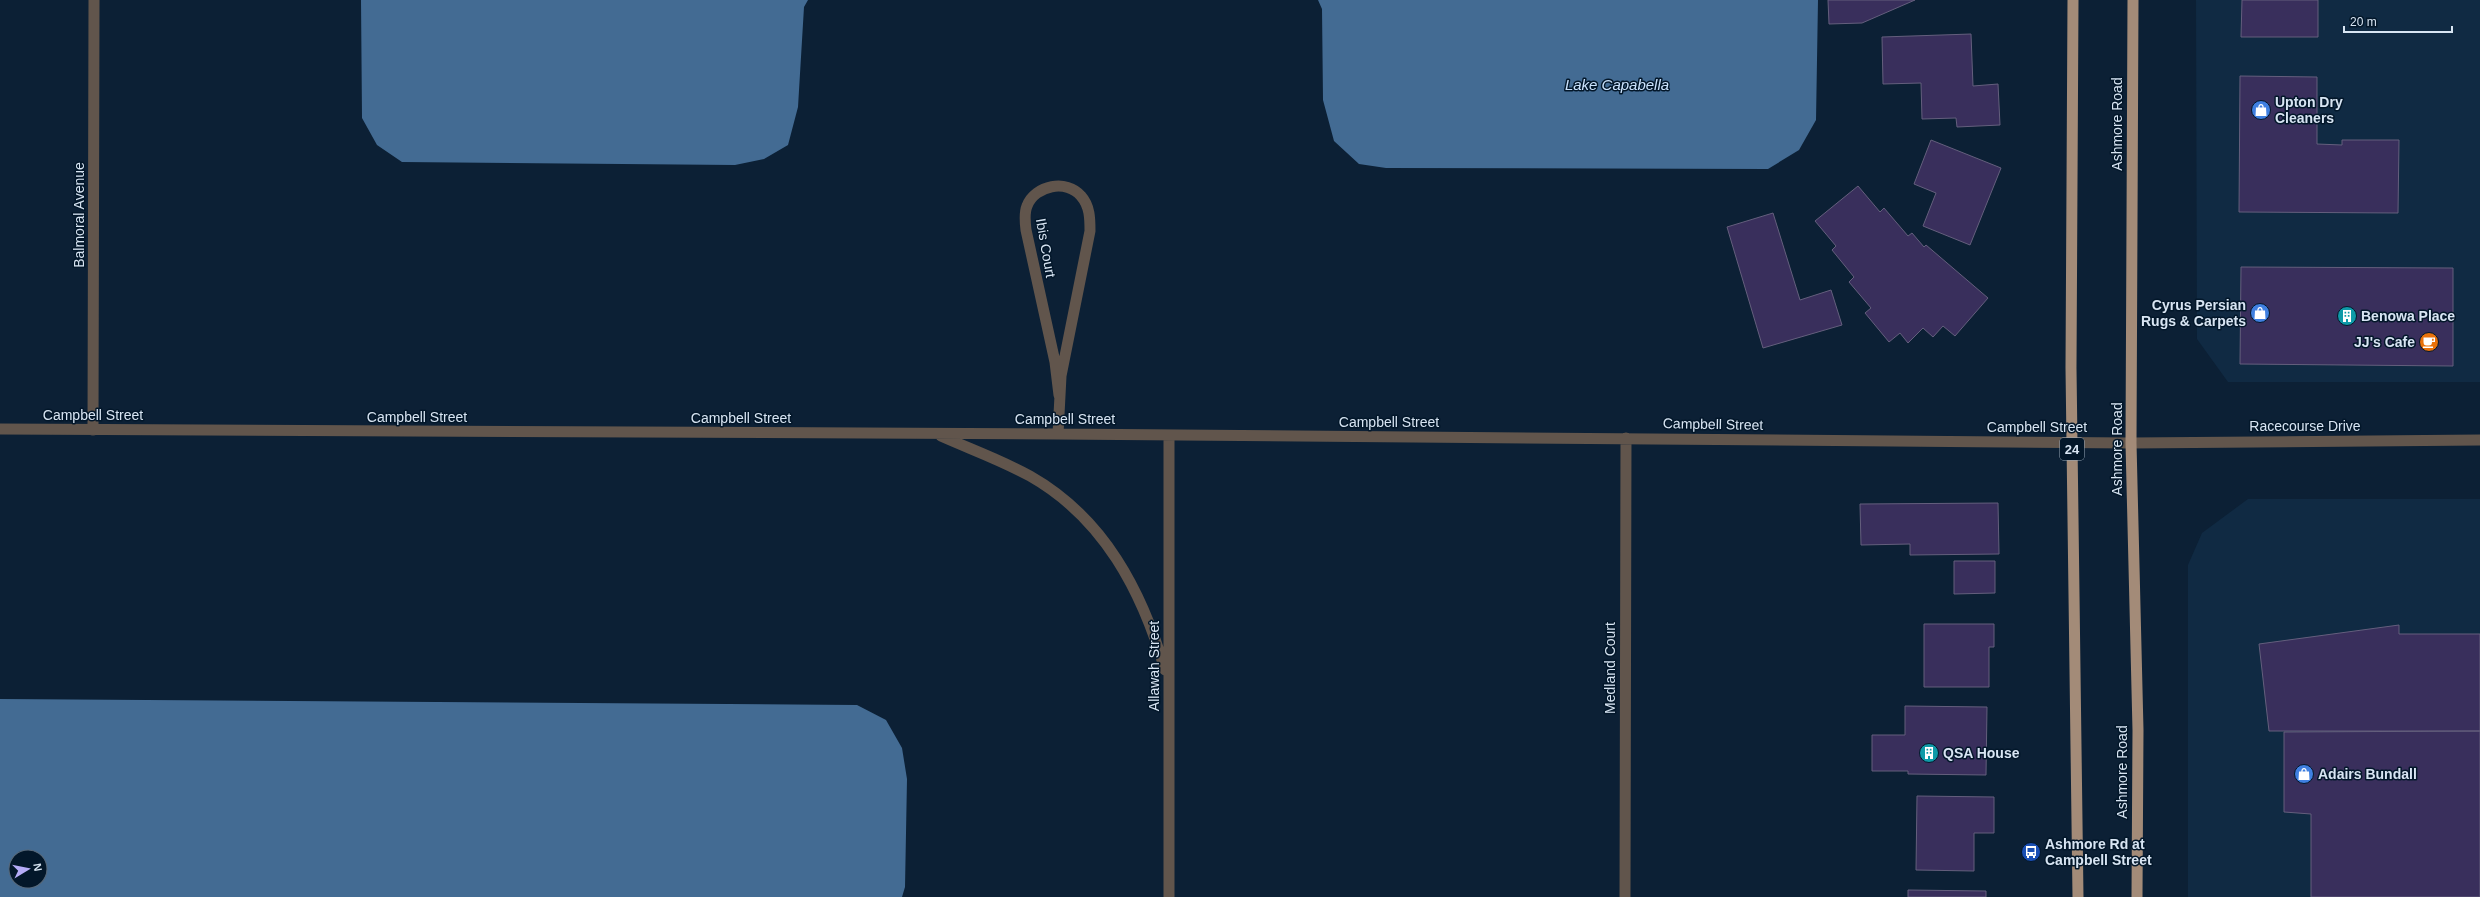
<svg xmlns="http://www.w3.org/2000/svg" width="2480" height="897" font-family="Arial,sans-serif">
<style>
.built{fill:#102a43}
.water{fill:#436b93;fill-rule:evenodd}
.building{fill:#392f5c;stroke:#645f7d}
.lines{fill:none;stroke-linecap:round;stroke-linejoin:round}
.minor{stroke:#61554c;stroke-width:11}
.primary{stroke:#a38b78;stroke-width:11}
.labels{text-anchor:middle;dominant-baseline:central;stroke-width:3;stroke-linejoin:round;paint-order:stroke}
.shield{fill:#03172a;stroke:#98a7b7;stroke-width:1}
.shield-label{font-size:13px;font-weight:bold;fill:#d8e5f3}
.poi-label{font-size:14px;font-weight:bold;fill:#d8e5f3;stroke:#03172a;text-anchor:start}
.street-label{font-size:14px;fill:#d8e5f3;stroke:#03172a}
.water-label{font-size:15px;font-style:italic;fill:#cbe3fd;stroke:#03172a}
</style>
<rect width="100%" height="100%" fill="#0c2035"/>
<path class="built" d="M2196,0H2480V382H2228L2197,339Z
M2248,499H2480V897H2188V565L2202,533Z"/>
<path class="water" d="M361,0H808L804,7L798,107L788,145L764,159L735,165L402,162L377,145L362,118Z
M1318,0H1818L1816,120L1799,150L1768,169L1386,168L1359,164L1334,141L1323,100L1322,9Z
M0,699L857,705L886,720L902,748L907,779L905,887L902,897H0ZM16,857H40V881H16Z"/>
<path class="building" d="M1828,0H1915L1862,23L1829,24Z
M2242,0H2318V37H2241Z
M1971,34L1973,86L1998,84L2000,125L1957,127L1956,118L1922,119L1921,83L1883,84L1882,37Z
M2240,76L2317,77V144L2342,145V140H2399L2398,213L2239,212Z
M1931,140L2001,168L1970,245L1923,226L1936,193L1914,184Z
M1858,186L1880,212L1884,208L1908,236L1912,233L1924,247L1926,245L1988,298L1955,336L1943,326L1933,337L1923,328L1908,343L1900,333L1889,342L1865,313L1871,308L1849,282L1854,277L1832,250L1836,246L1815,221Z
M1773,213L1800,300L1831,290L1842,325L1763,348L1727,227Z
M2241,267L2453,268V366L2240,364Z
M1998,503L1999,554L1910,555V544L1861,545L1860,504Z
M1954,561H1995V593L1954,594Z
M1924,624H1994V647H1989V687H1924Z
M2399,625V634H2480V731H2269L2259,644Z
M1905,706L1987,707L1986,775L1908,774V771H1872V735H1905Z
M2480,731V897H2311V814L2284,812V732Z
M1917,796L1994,797V833H1974V871L1916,870Z
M1908,890L1986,891V897H1908Z"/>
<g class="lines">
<path class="minor" d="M0,429L1058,434L2131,443L2480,440
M93,430L94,0
M1058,434L1061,376L1090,231C1090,219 1090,206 1081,196C1067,179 1035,185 1027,206C1024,213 1025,222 1026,230L1055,362L1059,395
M1169,435V897
M941,436C970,449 1001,460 1030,476C1104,518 1142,591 1165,670
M1625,897L1626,438"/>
<path class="primary" d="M2073,0L2071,368L2078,897
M2133,0L2131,443L2138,730L2137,897"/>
</g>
<defs>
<symbol id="shop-disc" viewBox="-11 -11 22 22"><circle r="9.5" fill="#3f7fe0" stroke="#03172a"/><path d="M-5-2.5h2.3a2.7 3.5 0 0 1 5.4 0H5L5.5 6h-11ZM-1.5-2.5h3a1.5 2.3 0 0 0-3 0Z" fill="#fff"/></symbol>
<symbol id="building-disc" viewBox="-11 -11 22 22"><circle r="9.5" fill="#0f9aa8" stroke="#03172a"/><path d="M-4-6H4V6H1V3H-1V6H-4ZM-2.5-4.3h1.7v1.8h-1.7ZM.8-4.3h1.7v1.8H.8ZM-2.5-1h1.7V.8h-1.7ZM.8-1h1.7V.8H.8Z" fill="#fff"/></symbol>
<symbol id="cafe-disc" viewBox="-11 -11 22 22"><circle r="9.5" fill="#e8710a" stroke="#03172a"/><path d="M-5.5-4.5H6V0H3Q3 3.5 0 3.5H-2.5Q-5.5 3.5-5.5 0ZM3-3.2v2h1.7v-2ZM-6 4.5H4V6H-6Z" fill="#fff"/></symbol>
<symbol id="bus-disc" viewBox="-11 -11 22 22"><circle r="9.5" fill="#1a4fb4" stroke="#03172a"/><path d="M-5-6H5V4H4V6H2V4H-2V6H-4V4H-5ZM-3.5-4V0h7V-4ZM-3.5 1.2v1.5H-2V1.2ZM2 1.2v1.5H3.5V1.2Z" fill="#fff"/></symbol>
</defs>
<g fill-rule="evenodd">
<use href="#shop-disc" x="2250" y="99" width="22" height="22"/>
<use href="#shop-disc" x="2249" y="302" width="22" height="22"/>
<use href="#building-disc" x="2336" y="305" width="22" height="22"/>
<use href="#cafe-disc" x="2418" y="331" width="22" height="22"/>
<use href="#building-disc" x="1918" y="742" width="22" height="22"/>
<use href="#shop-disc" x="2293" y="763" width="22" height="22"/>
<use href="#bus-disc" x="2020" y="841" width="22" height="22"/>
</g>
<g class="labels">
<rect class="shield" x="2060" y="438" width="24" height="22" rx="3"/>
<g class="shield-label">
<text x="2072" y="449">24</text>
</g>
<g class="poi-label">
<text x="2275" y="102">Upton Dry<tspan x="2275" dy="16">Cleaners</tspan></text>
<text x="2246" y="305" text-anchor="end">Cyrus Persian<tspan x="2246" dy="16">Rugs &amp; Carpets</tspan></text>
<text x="2361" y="316">Benowa Place</text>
<text x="2415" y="342" text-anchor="end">JJ's Cafe</text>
<text x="1943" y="753">QSA House</text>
<text x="2318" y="774">Adairs Bundall</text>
<text x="2045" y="844">Ashmore Rd at<tspan x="2045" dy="16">Campbell Street</tspan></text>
</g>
<g class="street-label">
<text transform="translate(2117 124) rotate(-90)">Ashmore Road</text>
<text transform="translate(79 215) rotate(-90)">Balmoral Avenue</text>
<text transform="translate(1046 248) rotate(80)">Ibis Court</text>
<text x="93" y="415">Campbell Street</text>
<text x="417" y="417">Campbell Street</text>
<text x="741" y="418">Campbell Street</text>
<text x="1065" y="419">Campbell Street</text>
<text x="1389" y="422">Campbell Street</text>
<text transform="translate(1713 424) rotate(1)">Campbell Street</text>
<text x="2305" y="426">Racecourse Drive</text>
<text x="2037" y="427">Campbell Street</text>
<text transform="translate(2117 449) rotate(-90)">Ashmore Road</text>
<text transform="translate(1154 666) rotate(-90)">Allawah Street</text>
<text transform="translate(1610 668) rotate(-90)">Medland Court</text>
<text transform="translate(2122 772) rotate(-90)">Ashmore Road</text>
</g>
<g class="water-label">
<text x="1617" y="84">Lake Capabella</text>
</g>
</g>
<g transform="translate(28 869) rotate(80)"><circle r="19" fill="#03172a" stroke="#58697a"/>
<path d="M0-3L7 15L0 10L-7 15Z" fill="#b5acf8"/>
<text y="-6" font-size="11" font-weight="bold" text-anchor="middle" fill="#d8e5f3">N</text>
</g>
<path d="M2344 26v6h108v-6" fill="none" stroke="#d8e5f3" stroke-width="2"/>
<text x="2350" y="26" font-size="12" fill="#d8e5f3" stroke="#03172a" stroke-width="3" paint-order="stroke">20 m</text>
</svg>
